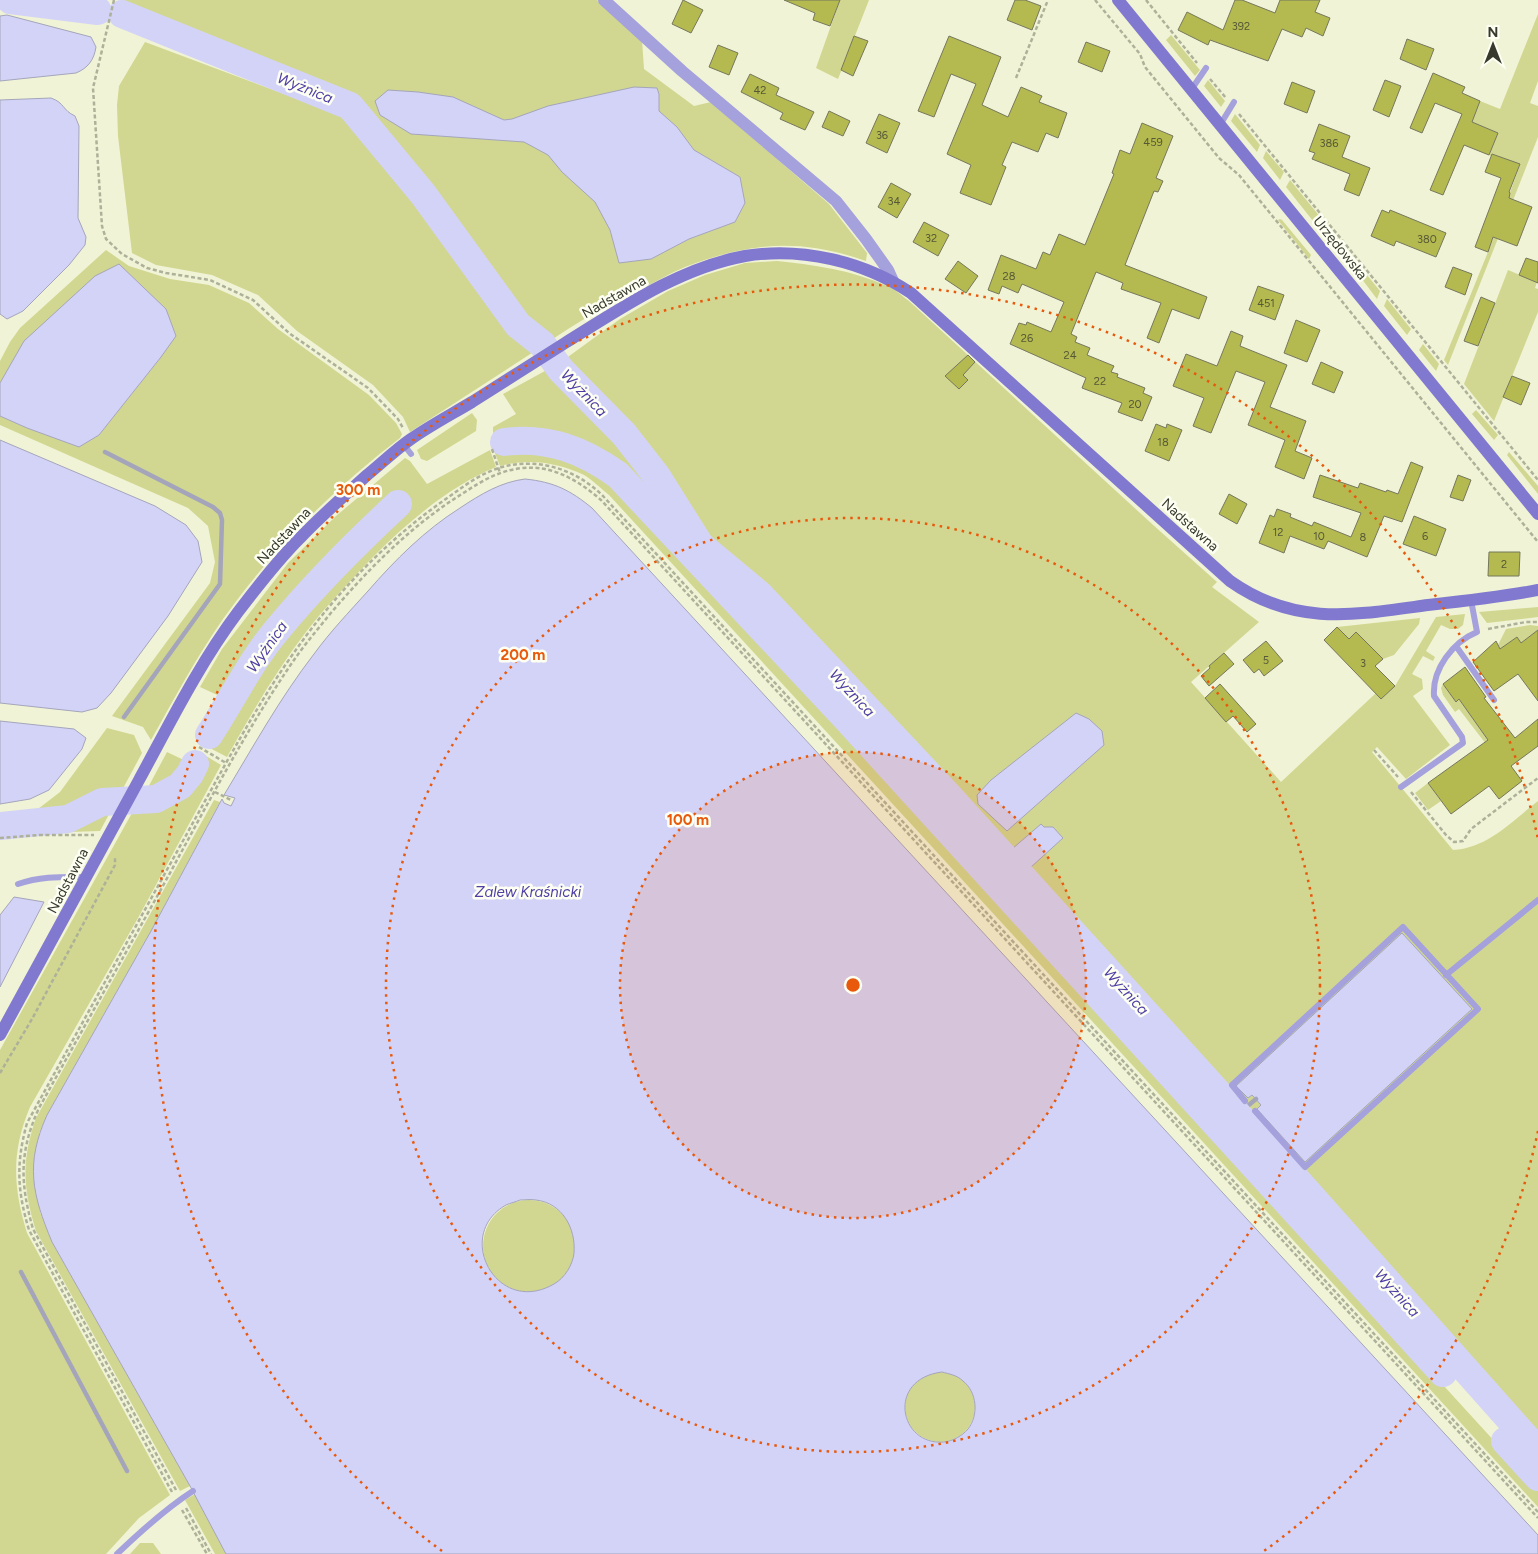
<svg xmlns="http://www.w3.org/2000/svg" width="1538" height="1554" font-family="Figtree,sans-serif">
<style>
.green{fill:#d1d790}
.water{fill:#d3d3f8;stroke:#a4a5bb;fill-rule:evenodd}
.lines{fill:none;stroke-linecap:round;stroke-linejoin:round}
.stream{stroke:#a4a5bb;stroke-width:4.5}
.river{stroke:#d3d3f8;stroke-width:28}
.building{fill:#b4b950;stroke:#75785d}
.path{stroke:#aeb199;stroke-width:2.5;stroke-dasharray:4 2.5;stroke-linecap:butt}
.lane{stroke:#a4a1dd;stroke-width:6}
.street{stroke:#a4a1dd;stroke-width:12}
.secondary{stroke:#8179d0;stroke-width:12}
.ring{fill:none;stroke:#e8590c;stroke-width:2.5;stroke-dasharray:2.5 5}
.labels{text-anchor:middle;dominant-baseline:central;stroke-width:5;stroke-linejoin:round;paint-order:stroke}
.number-label{font-size:11px;fill:#565936}
.street-label{font-size:14px;fill:#37392d;stroke:#fdfff3}
.water-label{font-size:15px;font-style:italic;fill:#503ea5;stroke:#fdfff3}
.centre{fill:#e8590c;stroke:#fdfff3;stroke-width:2.5}
.ring-label{font-size:15px;text-anchor:middle;font-weight:bold;fill:#e8590c;stroke:#fdfff3;stroke-width:5;stroke-linejoin:round;paint-order:stroke}
</style>
<rect width="100%" height="100%" fill="#f0f3d5"/>
<path class="green" d="M121,0H597L642,40L644,69L694,106L711,102L829,204L867,253L866,261C800,238 750,242 685,267C670,273 656,282 641,289C608,305 576,322 546,344L521,325L353,105L125,11Z
M840,0H869L838,79L816,68Z
M1538,14V81L1530,103L1538,106V137L1448,365L1444,360L1488,252L1520,165L1493,154L1491,156L1489,155L1498,133L1472,122L1480,101L1500,109Z
M1171,35L1200,70L1195,76L1166,40Z
M145,42L292,97L295,88L347,111L420,203L512,328L538,349L410,432L403,417L373,385L297,331L258,295L212,275L156,265L132,253L118,136L117,105L119,86Z
M1208,80L1225,101L1221,107L1204,86Z
M1235,114L1260,145L1257,152L1231,121Z
M1266,151L1284,172L1280,180L1263,158Z
M1290,180L1321,218L1317,226L1286,187Z
M1280,219L1282,220L1311,255L1309,259L1278,220Z
M1327,225L1349,253L1345,259L1324,233Z
M106,250L129,266L170,279L209,285L249,303L278,329L369,395L396,423L402,434L400,438C333,489 272,550 223,619C196,658 174,699 151,740L143,727L112,716L210,583L215,562L208,526L188,508L0,425V416L27,428L79,447L99,435L161,357L11,365L0,383V361L10,342L20,328Z
M777,261C814,265 852,270 887,286C895,289 902,296 909,301L1152,524L1217,582L1212,587L1259,622L1191,682L1281,782L1376,693L1382,698L1395,686L1436,617L1465,614L1463,625L1458,629H1450L1441,625L1426,651L1435,657L1433,661L1423,656L1412,674L1422,679L1423,689L1413,696L1450,745L1406,779L1377,747L1372,752L1453,850C1488,848 1512,821 1538,801V1445L1238,1114L1118,973L949,786L761,587L706,543L658,467L627,427L561,362L620,319L668,291L705,275L745,263Z
M1358,264L1380,291L1377,299L1355,270Z
M1508,270L1537,282L1535,288L1538,289V312L1494,421L1464,384Z
M1387,299L1411,329L1407,335L1384,306Z
M1423,344L1439,364L1436,371L1419,350Z
M554,366L562,376L621,435L655,483L698,548L760,600L974,828L959,837L621,474C586,447 551,433 506,440L504,442L505,445C515,444 526,442 537,443C566,445 593,461 615,479L1538,1489V1507L609,495C601,489 593,480 584,475C557,462 528,458 500,466L493,448L500,444L493,432V427L516,414L503,394Z
M1476,410L1498,435L1494,440L1472,414Z
M472,413L477,420L476,431L427,461L421,459L417,450Z
M490,450L496,467C450,486 409,521 374,556C351,580 327,605 306,632C276,671 251,714 227,757L206,746L244,681L279,631L363,539L400,505L397,503L358,538L274,628L226,699L200,687L222,649L288,563L336,516L405,458L410,461L427,484Z
M1509,452L1538,486V494L1507,455Z
M1538,607V617L1487,623L1479,612Z
M1420,618L1419,624L1394,655L1383,659L1356,632L1349,639L1337,627Z
M1530,625L1538,626V632L1537,631L1521,643L1517,637L1500,649L1498,645L1506,629Z
M1443,684L1456,702L1459,699L1496,751L1493,753L1459,709L1455,712L1443,695L1441,688Z
M107,728L134,735L142,753L100,831L39,833L21,829L13,818L15,813L38,809L60,792Z
M167,752L190,763C183,783 165,794 144,795Z
M206,756L221,765L138,918L30,1107C11,1152 13,1187 27,1233L170,1495L139,1518L106,1554H0V1050L137,804H158L184,791Z
M1428,783L1441,801L1428,810L1415,793Z
M214,800L220,802L151,931L47,1115L39,1134L40,1212L52,1242L190,1486L180,1491L36,1231C23,1188 21,1161 36,1118Z
M483 1246a46 46 0 1 1 92 0a46 46 0 1 1-92 0Z
M905 1407a35 35 0 1 1 70 0a35 35 0 1 1-70 0Z
M195,1494L226,1554H215L185,1500Z
M140,1543H153L161,1554H130Z"/>
<path class="water" d="M7,15L91,37L96,47C94,60 88,68 76,73L0,81V16Z
M634,87L657,88L659,94V111L677,127L694,150L740,177L745,203L735,222L689,239L651,259L619,263L610,230L595,202L562,172L548,155L524,142L411,134L380,115L375,101L388,90L418,92L453,97L504,120L512,119L548,106Z
M51,98C65,103 62,110 75,116L79,126L78,218L86,237L85,245L69,265L23,311L7,319L0,314V100Z
M119,264L166,309L176,336L161,357L99,435L79,447L27,428L0,416V383L24,341L95,276Z
M0,440L155,506L186,525L198,541L202,562L168,616L111,693L97,708L82,712L0,703Z
M525,479C554,482 570,490 592,508L1538,1535V1554H226L190,1486L52,1242C32,1194 25,1164 47,1115L151,931L222,799L224,803L231,806L235,798L224,795C253,747 280,698 314,654C330,632 349,612 368,591C395,560 425,530 460,508C481,494 501,482 525,479ZM520,1200C525,1200 531,1199 536,1200C562,1203 576,1228 574,1253C573,1264 565,1278 554,1284C497,1317 453,1235 506,1205C510,1203 516,1202 520,1200ZM942,1372C949,1374 957,1375 963,1381C977,1392 979,1415 968,1429C962,1436 953,1441 944,1442C899,1446 886,1379 942,1372Z
M1076,713L1089,719L1102,731L1104,745L1007,831L978,804L977,795L991,780Z
M0,721L74,729L86,738L82,749L49,790L30,799L0,804Z
M1041,824L1044,827H1053L1063,838L1030,868L1012,849Z
M14,897L44,902L0,987V915Z
M1402,933L1472,1009L1305,1162L1257,1109L1261,1105L1252,1095L1248,1098L1236,1086Z"/>
<g class="lines">
<path class="stream" d="M105,452L213,507L220,513L222,520L220,584L124,717
M1238,1114L1256,1099
M21,1272L127,1471"/>
<path class="river" d="M10,0L98,11
M122,14L350,106L423,194L518,325L542,344L561,370L624,434L656,475L700,545L760,595L947,794L1269,1149L1538,1451
M504,442C547,436 583,450 618,475L844,716L1443,1373
M209,735C232,700 250,662 277,630C314,585 356,543 398,504
M0,826L68,819L102,802L156,799L180,786L190,774L195,764
M1505,1441L1538,1477"/>
</g>
<path class="building" d="M683,0L703,10L691,33L672,24Z
M784,0H840L830,26L813,20L815,13Z
M1015,0H1025L1041,6L1032,30L1007,20Z
M1235,0H1242L1275,13L1280,0H1320L1315,12L1330,18L1323,36L1306,28L1302,37L1282,29L1268,61L1210,40L1208,45L1178,30L1187,12L1223,30Z
M854,36L868,41L853,76L841,70Z
M949,36L1001,57L982,105L1008,117L1021,87L1042,96L1039,102L1067,113L1058,138L1046,133L1038,152L1012,142L1002,165L1006,167L991,205L960,193L971,165L947,154L976,84L951,74L934,117L918,111Z
M1407,39L1434,49L1426,70L1400,59Z
M1086,42L1110,51L1102,72L1078,62Z
M718,45L738,53L729,75L709,67Z
M1433,73L1465,87L1462,93L1480,101L1472,122L1498,133L1489,155L1464,145L1443,195L1430,190L1462,114L1435,103L1422,133L1410,128Z
M750,74L779,88L776,95L814,112L805,130L780,119L783,113L741,92Z
M1385,80L1401,86L1389,117L1373,110Z
M1292,82L1315,91L1307,113L1284,104Z
M829,111L850,121L843,136L822,127Z
M879,114L900,123L887,153L866,143Z
M1142,123L1173,136L1156,178L1163,181L1158,192L1154,191L1125,265L1207,297L1199,319L1172,309L1159,343L1147,338L1161,303L1121,289L1123,283L1096,272L1071,334L1077,337L1075,342L1090,348L1087,355L1114,366L1111,372L1118,374L1117,377L1145,388L1143,393L1152,397L1142,421L1118,412L1122,403L1082,388L1086,378L1010,344L1019,323L1026,325L1027,322L1051,332L1064,302L1022,284L1018,293L1002,286L999,294L988,290L1001,255L1036,269L1043,252L1050,255L1059,234L1085,245L1114,174L1112,173L1120,150L1130,154Z
M1319,124L1350,136L1342,157L1370,168L1359,196L1344,190L1350,174L1312,159L1315,153L1309,151Z
M1492,154L1520,164L1509,192L1510,193L1509,198L1532,207L1517,246L1493,237L1488,252L1475,247L1501,178L1485,172Z
M891,183L911,194L897,218L878,207Z
M1382,210L1389,213L1390,210L1446,233L1436,257L1396,241L1394,246L1371,236Z
M924,222L949,235L938,256L913,242Z
M1526,258L1538,262V283L1519,275Z
M958,261L978,276L966,293L945,279Z
M1453,267L1472,274L1465,295L1445,287Z
M1258,286L1284,295L1275,320L1249,310Z
M1481,297L1495,303L1478,346L1464,341Z
M1296,320L1320,330L1307,362L1284,353Z
M1231,331L1243,336L1240,346L1287,365L1270,407L1306,421L1295,451L1312,458L1304,479L1275,467L1285,440L1248,425L1265,382L1236,371L1211,433L1193,426L1204,398L1173,386L1186,354L1217,366Z
M968,355L975,362L963,375L968,380L959,389L945,376Z
M1321,362L1343,372L1334,393L1312,384Z
M1512,376L1530,383L1521,405L1503,397Z
M1156,424L1166,428L1167,424L1182,430L1169,461L1145,451Z
M1411,462L1423,467L1402,522L1384,516L1367,557L1328,541L1324,549L1290,536L1284,553L1259,543L1270,515L1274,517L1277,509L1291,514L1290,517L1312,526L1314,522L1351,537L1361,513L1313,497L1320,475L1358,488L1360,483L1386,492L1387,490L1398,494Z
M1458,475L1471,480L1463,501L1450,497Z
M1229,494L1247,504L1237,524L1219,514Z
M1414,516L1446,529L1436,556L1403,544Z
M1489,552H1520L1519,576H1488Z
M1337,627L1349,639L1356,632L1383,659L1375,666L1395,686L1381,699L1324,640Z
M1538,630V701L1518,674L1494,691L1473,662L1496,641L1500,649L1517,637L1521,643Z
M1266,641L1283,661L1264,676L1259,669L1254,673L1243,660Z
M1224,653L1234,664L1209,686L1201,676L1210,668L1209,666Z
M1465,667L1486,697L1484,698L1515,738L1538,719V746L1511,766L1522,781L1499,799L1489,786L1451,814L1428,783L1488,740L1459,699L1456,702L1443,684Z
M1220,684L1256,724L1247,732L1233,716L1226,722L1205,698Z"/>
<g class="lines">
<path class="path" d="M114,0L93,88L102,226L106,239L122,254L147,268L166,273L210,280L253,300L289,333L368,388L398,419L403,428
M1095,0L1140,54L1145,67L1219,158L1239,175L1538,542
M1146,0L1197,63
M1016,78L1048,0
M1210,79L1226,98
M1239,114L1538,480
M492,449L500,473
M1488,629L1526,622H1538
M199,747L226,763
M1374,750L1398,777
M215,792L231,800
M1411,792L1446,835L1454,842L1463,841L1471,829L1538,778
M0,838L40,835H94
M0,1073L32,1019L115,865V856
M176,1490L33,1229C20,1183 19,1152 39,1108C79,1036 119,965 159,893C202,815 243,734 294,660C305,644 318,629 330,614C370,567 413,524 465,492C483,480 501,470 523,468C553,465 579,481 601,500L1538,1518
M172,1492L29,1230C17,1190 16,1163 27,1123L226,763C247,726 268,689 293,654C336,592 391,536 453,494C468,483 484,472 502,467C539,457 577,470 603,496L1538,1512
M186,1508L211,1554
M182,1510L207,1554"/>
<path class="lane" d="M1191,90L1206,68
M1220,125L1234,102
M404,445L411,454
M1456,646L1494,700
M1401,787L1463,743L1462,737L1434,696C1432,669 1453,642 1477,632L1471,600
M18,884C41,876 62,877 86,877
M1446,975L1538,900
M1245,1101L1232,1085L1403,927L1478,1009L1305,1167L1255,1111
M117,1554C141,1531 165,1509 193,1491"/>
<path class="street" d="M604,0L682,71L836,201L866,239L888,270L893,281"/>
<path class="secondary" d="M1118,0L1538,514
M0,1035C47,950 93,865 139,780C170,723 199,664 238,612C257,587 277,561 300,538C321,516 344,496 366,476C381,464 395,450 411,439C431,425 452,414 472,402C503,382 534,363 565,343C620,309 679,268 745,256C802,247 863,261 911,293L1230,581C1295,627 1355,615 1428,605C1465,601 1502,597 1538,590"/>
</g>
<circle cx="853" cy="985" r="233" fill="#e8590c" fill-opacity=".12"/>
<g class="ring">
<circle cx="853" cy="985" r="233"/>
<circle cx="853" cy="985" r="467"/>
<path d="M1538 1131A700 700 0 0 1 1264 1551M442 1551A700 700 0 1 1 1538 839"/>
</g>
<g class="labels">
<g class="number-label">
<text x="1241" y="26">392</text>
<text x="760" y="90">42</text>
<text x="882" y="135">36</text>
<text x="1153" y="142">459</text>
<text x="1329" y="143">386</text>
<text x="894" y="201">34</text>
<text x="931" y="238">32</text>
<text x="1427" y="239">380</text>
<text x="1009" y="276">28</text>
<text x="1266" y="303">451</text>
<text x="1027" y="338">26</text>
<text x="1070" y="355">24</text>
<text x="1100" y="381">22</text>
<text x="1135" y="404">20</text>
<text x="1163" y="442">18</text>
<text x="1278" y="532">12</text>
<text x="1319" y="536">10</text>
<text x="1425" y="536">6</text>
<text x="1363" y="537">8</text>
<text x="1504" y="564">2</text>
<text x="1266" y="660">5</text>
<text x="1363" y="663">3</text>
</g>
<g class="street-label">
<text transform="translate(1340 248) rotate(51)">Urzędowska</text>
<text transform="translate(614 297) rotate(-30)">Nadstawna</text>
<text transform="translate(1190 525) rotate(42)">Nadstawna</text>
<text transform="translate(284 536) rotate(-47)">Nadstawna</text>
<text transform="translate(68 881) rotate(-62)">Nadstawna</text>
</g>
<g class="water-label">
<text transform="translate(305 88) rotate(22)">Wyżnica</text>
<text transform="translate(584 393) rotate(46)">Wyżnica</text>
<text transform="translate(267 647) rotate(-55)">Wyżnica</text>
<text transform="translate(852 693) rotate(47)">Wyżnica</text>
<text x="528" y="892">Zalew Kraśnicki</text>
<text transform="translate(1126 991) rotate(48)">Wyżnica</text>
<text transform="translate(1397 1293) rotate(48)">Wyżnica</text>
</g>
</g>
<circle cx="853" cy="985" r="8" class="centre"/>
<g class="ring-label">
<text x="358" y="495">300 m</text>
<text x="523" y="660">200 m</text>
<text x="688" y="825">100 m</text>
</g>
<g transform="translate(1493 45)" stroke="#fdfff3" stroke-width="4" paint-order="stroke">
<path d="M0-4L9 19L0 12L-9 19Z" fill="#37392d"/>
<text y="-8" font-size="14" font-weight="bold" text-anchor="middle" fill="#37392d">N</text>
</g>
</svg>
